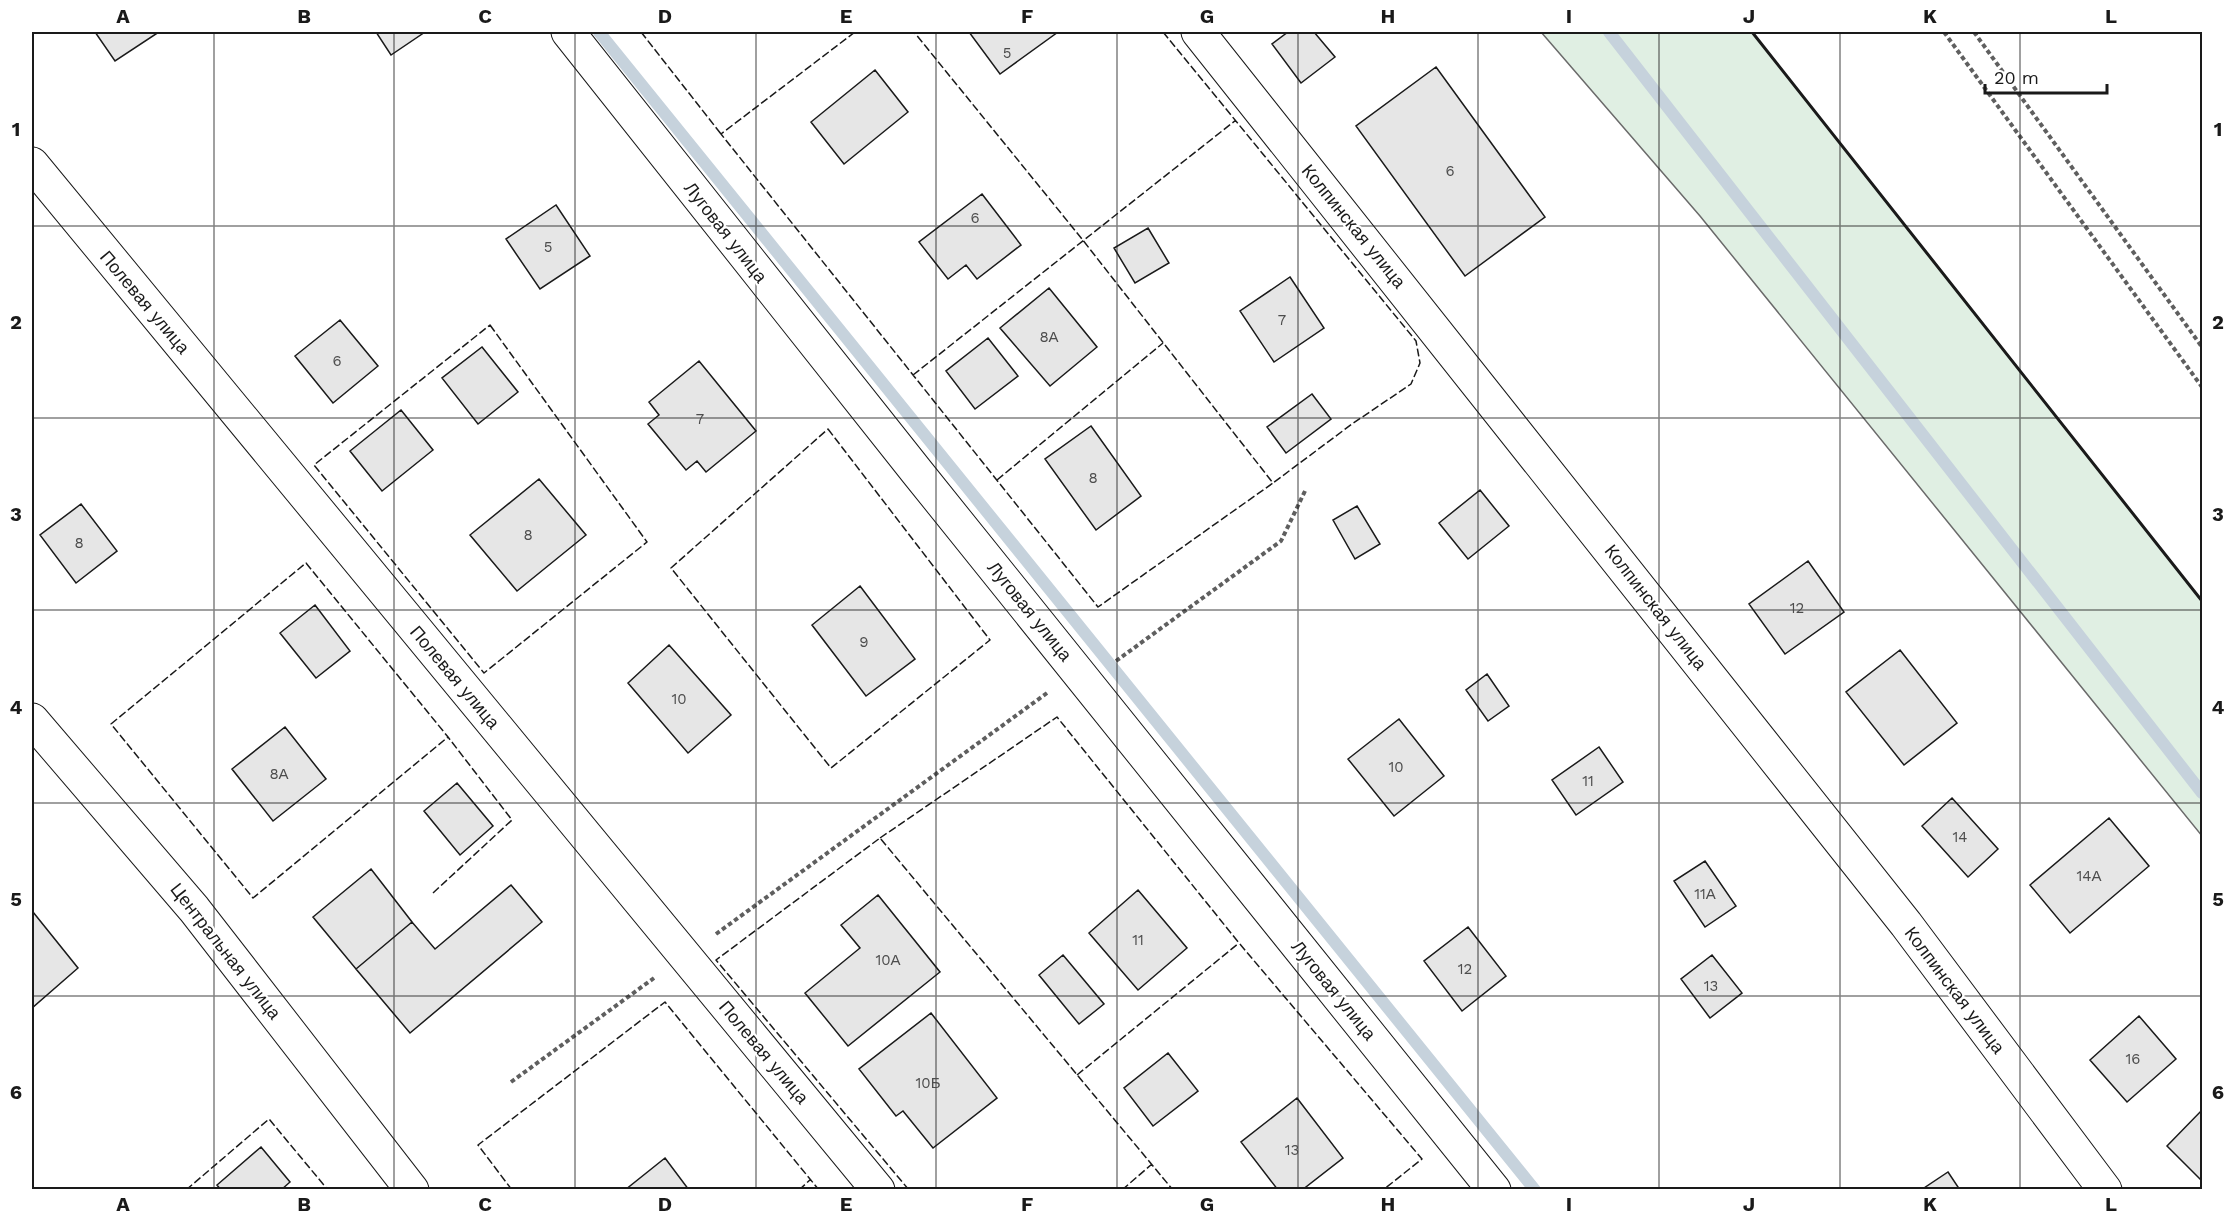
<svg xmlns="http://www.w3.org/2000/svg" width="2234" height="1221" font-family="'Work Sans',sans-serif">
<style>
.grass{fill:#e0efe3;stroke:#6a6a6a;stroke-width:1.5}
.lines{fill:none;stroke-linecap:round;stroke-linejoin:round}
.stream{stroke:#c6d2dc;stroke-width:12}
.building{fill:#e6e6e6;stroke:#1a1a1a;stroke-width:1.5}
.minor-casing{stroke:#1a1a1a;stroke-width:35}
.path{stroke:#5f5f5f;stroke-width:4;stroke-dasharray:4.5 3;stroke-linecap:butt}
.minor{stroke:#fff;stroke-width:33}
.fence{stroke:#1a1a1a;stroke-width:1.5;stroke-dasharray:8 3;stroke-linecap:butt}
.wall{stroke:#1a1a1a;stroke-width:3}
.grid{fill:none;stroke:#1a1a1a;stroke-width:1.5;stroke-opacity:0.55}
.labels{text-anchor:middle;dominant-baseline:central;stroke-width:4.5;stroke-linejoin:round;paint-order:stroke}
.number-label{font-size:15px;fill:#4d4d4d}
.street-label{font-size:18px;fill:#1a1a1a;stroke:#fff}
.neatline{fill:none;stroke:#1a1a1a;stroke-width:2}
.grid-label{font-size:20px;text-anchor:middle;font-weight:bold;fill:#1a1a1a}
</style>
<rect width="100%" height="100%" fill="#fff"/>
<path class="grass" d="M1541,32H1752L2202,601V836L1700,216Z"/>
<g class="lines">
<path class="stream" d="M599,32L1535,1190
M1609,32L2202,793"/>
</g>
<path class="building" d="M95,32H159L115,61Z
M376,32H425L391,55Z
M969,32H1058L1000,74Z
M1288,32H1314L1335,57L1301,83L1272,44Z
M1436,67L1545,217L1465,276L1356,126Z
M875,70L908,112L844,164L811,122Z
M982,194L1021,245L977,279L966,265L948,279L919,242Z
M556,205L590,256L540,289L506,239Z
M1148,228L1169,263L1135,283L1114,248Z
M1290,277L1324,328L1274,362L1240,311Z
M1049,288L1097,347L1050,386L1000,328Z
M340,320L378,366L333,403L295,356Z
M988,338L1018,376L975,409L946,371Z
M482,347L518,392L478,424L442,378Z
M699,361L756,431L706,472L697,461L686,470L648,424L659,415L649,402Z
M1312,394L1331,419L1286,453L1267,427Z
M401,410L433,450L382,491L350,451Z
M1091,426L1141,496L1096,530L1045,459Z
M539,479L586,535L517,591L470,535Z
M1480,490L1509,526L1468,559L1439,523Z
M81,504L117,551L76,583L40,535Z
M1357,506L1380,544L1355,559L1333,520Z
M1808,561L1844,612L1785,654L1749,604Z
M860,586L915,659L866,696L812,625Z
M315,605L350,651L316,678L280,633Z
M669,645L731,715L688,753L628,683Z
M1900,650L1957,723L1904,765L1846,692Z
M1487,674L1509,706L1488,721L1466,690Z
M1399,719L1444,776L1394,816L1348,759Z
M285,727L326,779L273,821L232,769Z
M1599,747L1623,782L1576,815L1552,780Z
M457,783L493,826L460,855L424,811Z
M1952,798L1998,849L1968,877L1922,826Z
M2109,818L2149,866L2070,933L2030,885Z
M1705,861L1736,906L1705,927L1674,881Z
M371,869L412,922L356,969L313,917Z
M511,885L542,922L410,1033L356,969L412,922L435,949Z
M1138,890L1187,948L1138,990L1089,933Z
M878,895L940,972L848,1046L805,993L860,948L841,925Z
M33,912L78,968L32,1008V913Z
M1468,927L1506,976L1462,1011L1424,961Z
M1063,955L1104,1004L1079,1024L1039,975Z
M1712,955L1742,993L1710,1018L1681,979Z
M931,1013L997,1098L933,1148L903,1111L896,1116L859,1069Z
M2139,1016L2176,1059L2127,1102L2090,1060Z
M1168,1053L1198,1091L1153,1126L1124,1088Z
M1297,1098L1343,1158L1302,1190H1278L1241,1142Z
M2202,1110V1181L2167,1146Z
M261,1147L290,1182L281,1190H221L217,1185Z
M665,1158L689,1190H625Z
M1948,1172L1960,1190H1921Z"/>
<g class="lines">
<defs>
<path id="minor" d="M568,32L917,472L1494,1190
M1198,32L1906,924L2105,1190
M32,164L878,1190
M32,720L194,909L412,1190"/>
</defs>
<use href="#minor" class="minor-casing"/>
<path class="path" d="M1944,32L2202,387
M1974,32L2202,347
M1116,661L1281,541L1305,491
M716,934L1047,693
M511,1082L654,978"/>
<use href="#minor" class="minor"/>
<path class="fence" d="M641,32L721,134
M855,32L721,134L1098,607L1273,483L1082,239L914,32
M1163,32L1416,341L1420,363L1411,384L1352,424L1273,483
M490,325L647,542L484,673L314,465Z
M913,375L1236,120
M828,429L990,640L831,768L671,568Z
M997,480L1163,343
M880,838L1057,717L1239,943L1422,1159L1383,1190
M433,893L512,820L448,737L306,563L111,724L253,898L448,737
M1077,1075L1239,943
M186,1190L269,1119L328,1190
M512,1190L478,1145L665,1002L819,1190
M799,1190L811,1179
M909,1190L716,960L880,838L1173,1190
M1122,1190L1152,1164"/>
<path class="wall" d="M1752,32L2202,601"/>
</g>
<path class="grid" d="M214,32V1190M394,32V1190M575,32V1190M756,32V1190M936,32V1190M1117,32V1190M1298,32V1190M1478,32V1190M1659,32V1190M1840,32V1190M2020,32V1190M32,226H2202M32,418H2202M32,610H2202M32,803H2202M32,996H2202"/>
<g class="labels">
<g class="number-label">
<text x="1007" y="53">5</text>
<text x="1450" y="171">6</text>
<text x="975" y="218">6</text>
<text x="548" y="247">5</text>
<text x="1282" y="320">7</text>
<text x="1049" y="337">8А</text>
<text x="337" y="361">6</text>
<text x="700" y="419">7</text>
<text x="1093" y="478">8</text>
<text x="528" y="535">8</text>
<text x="79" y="543">8</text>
<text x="1797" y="608">12</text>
<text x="864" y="642">9</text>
<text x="679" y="699">10</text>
<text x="1396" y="767">10</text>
<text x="279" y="774">8А</text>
<text x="1588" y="781">11</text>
<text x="1960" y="837">14</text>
<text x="2089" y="876">14А</text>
<text x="1705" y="894">11А</text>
<text x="1138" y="940">11</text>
<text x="888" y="960">10А</text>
<text x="1465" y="969">12</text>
<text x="1711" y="986">13</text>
<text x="2133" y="1059">16</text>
<text x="928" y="1083">10Б</text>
<text x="1292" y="1150">13</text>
</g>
<g class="street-label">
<text transform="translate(1354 226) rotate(51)">Колпинская улица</text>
<text transform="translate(726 232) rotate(52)">Луговая улица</text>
<text transform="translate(145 302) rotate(50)">Полевая улица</text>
<text transform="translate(1656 607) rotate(52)">Колпинская улица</text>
<text transform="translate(1030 611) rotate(51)">Луговая улица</text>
<text transform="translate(455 677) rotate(50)">Полевая улица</text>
<text transform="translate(226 951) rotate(52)">Центральная улица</text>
<text transform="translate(1334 990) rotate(51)">Луговая улица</text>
<text transform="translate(1955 990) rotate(53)">Колпинская улица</text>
<text transform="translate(764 1052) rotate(50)">Полевая улица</text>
</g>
</g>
<rect width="2234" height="1221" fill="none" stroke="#ffffff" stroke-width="66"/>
<path d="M1985 84v9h122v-9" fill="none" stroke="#1a1a1a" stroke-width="3"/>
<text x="1994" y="84" font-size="18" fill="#1a1a1a" stroke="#ffffff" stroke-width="4.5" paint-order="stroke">20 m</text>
<rect x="33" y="33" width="2168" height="1155" class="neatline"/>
<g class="grid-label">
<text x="123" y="23">A</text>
<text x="304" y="23">B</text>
<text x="485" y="23">C</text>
<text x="665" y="23">D</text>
<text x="846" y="23">E</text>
<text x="1027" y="23">F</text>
<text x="1207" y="23">G</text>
<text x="1388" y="23">H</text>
<text x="1569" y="23">I</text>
<text x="1749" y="23">J</text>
<text x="1930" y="23">K</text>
<text x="2111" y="23">L</text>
<text x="16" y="136">1</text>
<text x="2218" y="136">1</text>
<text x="16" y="329">2</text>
<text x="2218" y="329">2</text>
<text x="16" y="521">3</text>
<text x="2218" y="521">3</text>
<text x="16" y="714">4</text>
<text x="2218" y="714">4</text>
<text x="16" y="906">5</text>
<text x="2218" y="906">5</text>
<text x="16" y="1099">6</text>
<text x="2218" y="1099">6</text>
<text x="123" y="1211">A</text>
<text x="304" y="1211">B</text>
<text x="485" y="1211">C</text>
<text x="665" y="1211">D</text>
<text x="846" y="1211">E</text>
<text x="1027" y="1211">F</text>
<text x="1207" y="1211">G</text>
<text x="1388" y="1211">H</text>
<text x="1569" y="1211">I</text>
<text x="1749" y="1211">J</text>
<text x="1930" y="1211">K</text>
<text x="2111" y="1211">L</text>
</g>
</svg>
